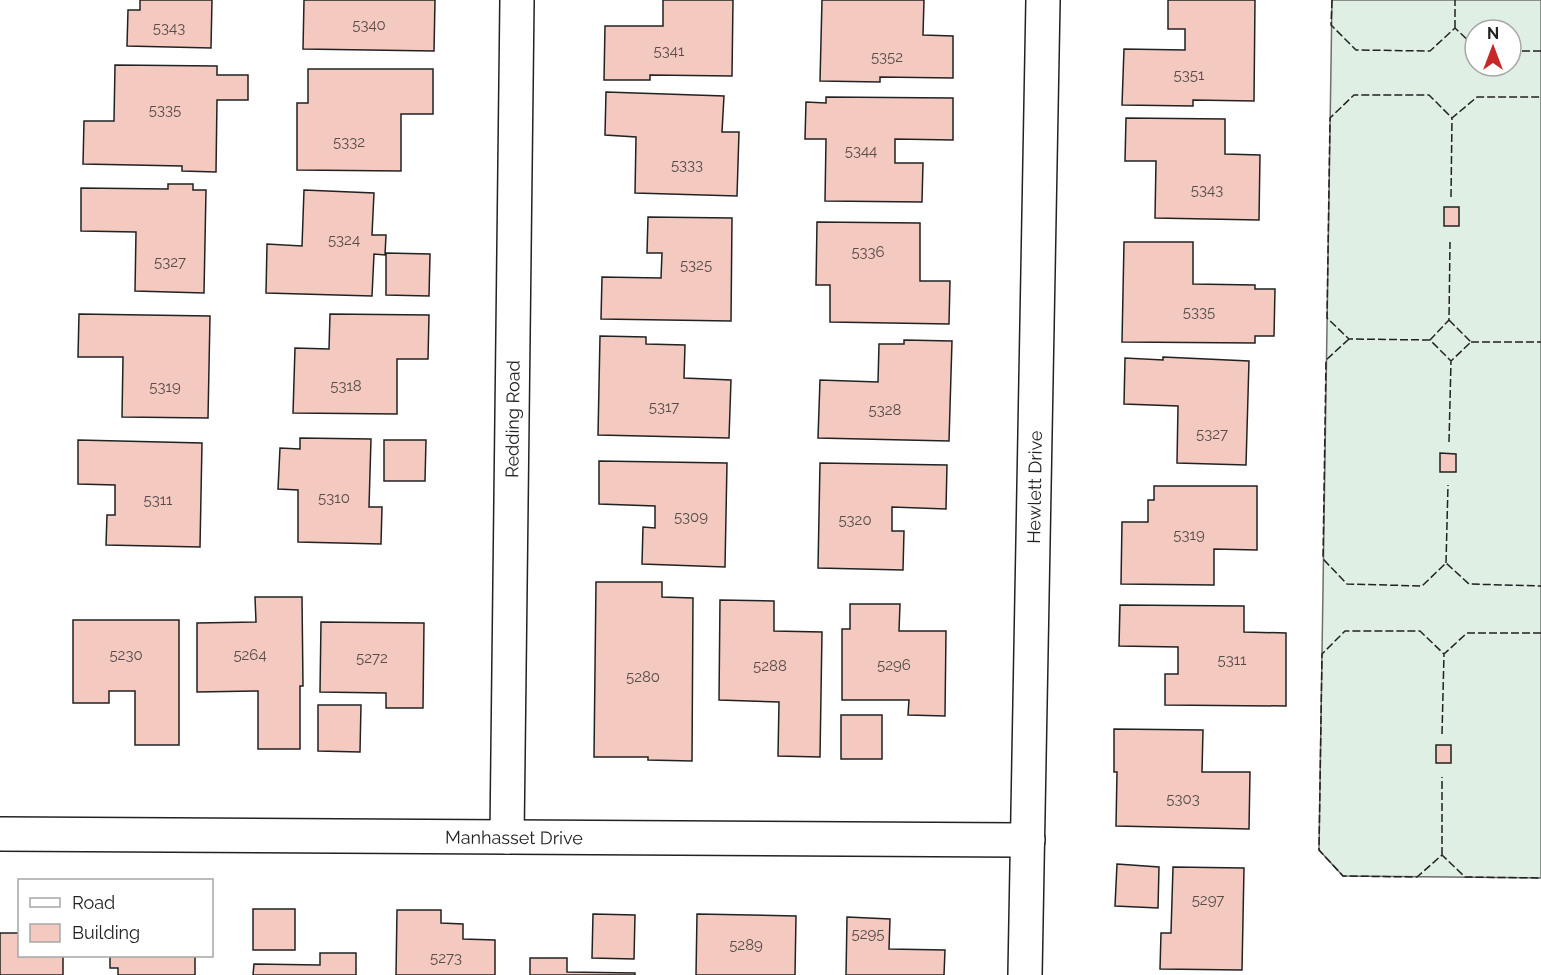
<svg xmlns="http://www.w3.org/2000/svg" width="1541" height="975" font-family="Raleway,sans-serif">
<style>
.pitch{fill:#e0efe3;stroke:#6f6f6f;stroke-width:1.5;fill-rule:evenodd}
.building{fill:#f3c9c0;stroke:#222;stroke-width:1.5}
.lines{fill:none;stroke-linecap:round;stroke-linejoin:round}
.minor-casing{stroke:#222;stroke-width:36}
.minor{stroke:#fff;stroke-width:33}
.fence{stroke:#222;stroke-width:1.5;stroke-dasharray:8 3;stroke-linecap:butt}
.labels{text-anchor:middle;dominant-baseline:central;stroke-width:4.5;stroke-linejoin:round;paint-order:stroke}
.number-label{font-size:15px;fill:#564c4a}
.street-label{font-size:18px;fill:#222;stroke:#fff}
</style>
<rect width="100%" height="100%" fill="#fff"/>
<path class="pitch" d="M1332,0H1541V878L1343,876L1319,850ZM1475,30H1511V66H1475Z"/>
<path class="building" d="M140,0H212L211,48L127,46L128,10H140Z
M304,0H435L434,51L303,49Z
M663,0H733L732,76L650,75V80H604L605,26H663Z
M822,0H924L923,35L953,36V78L880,77V82L820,81Z
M1168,0H1255L1254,101L1193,100V106L1122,105L1124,49L1185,50V29H1168Z
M115,65L217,66V75H248V100H217L216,172L182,171V166L83,164L84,121H114Z
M308,69H433V114H401V171L297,170V103H308Z
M606,92L724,96L722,132H739L737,196L635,193L636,137L605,135Z
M826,97L953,98V140L895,139V163H923L922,202L825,201L826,139H805L806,102L826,103Z
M1126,118L1225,119V154L1260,155L1259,220L1155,218L1156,161H1125Z
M168,184H193V190H206L204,293L135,291L136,232L81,231V188L168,189Z
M304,190L374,193L372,235H386L385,255L374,254L372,296L266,293L267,244L302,246Z
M1444,207H1459V226H1444Z
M648,217L732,218L731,321L601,319L602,277L661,278L662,253H647Z
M817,222L920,223V281H950L949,324L830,322V285H816Z
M1124,242H1193V284L1255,285V289H1275L1274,336H1255V343L1122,342Z
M386,253L430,254L429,296L386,295Z
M79,314L210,316L208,418L122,417L123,357H78Z
M330,314L429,315L428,359H397V414L293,413L295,348L329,349Z
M600,336L646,337V344L685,345L684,378L731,380L729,438L598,435Z
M904,340L952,341L949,441L818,438L820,380L878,382L879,344H904Z
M1163,357L1249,361L1246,465L1177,463L1178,406L1124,404L1125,358L1163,360Z
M300,438L371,439L369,507H382L381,544L298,542V490L278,489L280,448L300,449Z
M78,440L202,443L200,547L106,545L107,515H115V485L78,484Z
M384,440H426L425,481H384Z
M1440,453L1456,454V472H1440Z
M599,461L727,463L725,567L642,564L643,527L655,528V506L599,504Z
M820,463L947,465L946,509L892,507V531H904L903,570L818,568Z
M1154,486H1257V550L1214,549V585L1121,584L1122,522H1148V500H1154Z
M596,582H662V597L693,598L692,761L648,760V757H594Z
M255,597H302L303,686H300V749H258V691L197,692V623L256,622Z
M720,600L774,601V631L822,632L820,757L778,756L779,702L719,700Z
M850,604H900L899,631H946L945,716L908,715L909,700H842V629H850Z
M1120,605L1244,606V632L1286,633V706L1165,705V674H1178V647L1119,646Z
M73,620H179V745H135V691H109V703H73Z
M321,622L424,623L423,708H386V693L320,692Z
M318,705H361L360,752L318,751Z
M841,715H882V759H841Z
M1114,729L1203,730L1202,772H1250L1249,829L1116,826L1117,772H1114Z
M1436,745H1451V763H1436Z
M1117,864L1159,867L1158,908L1115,906Z
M1173,867L1244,868L1242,970L1160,969L1161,933H1171Z
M253,909H295V950H253Z
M397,910H441V923L463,924V939L495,940V975H396Z
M593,914L635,915L634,959L592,958Z
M697,914L796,916L795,975H696Z
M847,917L890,919L889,949L945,950L944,975H846Z
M0,933H20V956H63V975H0Z
M320,953H356V975H253L254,964L320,965Z
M110,956H195V975H118V968H110Z
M530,958H567V972L635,973V975H530Z"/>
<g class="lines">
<defs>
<g id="minor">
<path id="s1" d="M0,834L1028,840"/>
<path id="s2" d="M507,837L517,0"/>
<path id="s3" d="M1025,975L1043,0"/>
</g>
</defs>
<use href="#minor" class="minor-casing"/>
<use href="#minor" class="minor"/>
<path class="fence" d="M1332,0L1331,25L1356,50L1430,51L1455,28L1475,47
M1455,28V0
M1511,51H1541
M1451,197L1452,118
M1449,320L1471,342L1451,361L1430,340L1449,320L1450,242
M1349,339L1326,360L1323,559L1347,584L1422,586L1446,563L1469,584L1541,586
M1430,340L1349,339L1327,318L1330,118L1354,95H1429L1452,118L1477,97H1541
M1471,342H1541
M1449,442L1451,361
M1446,563L1448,485
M1541,633H1467L1444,654L1420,631H1345L1322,654L1319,850L1343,876L1417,877L1442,855L1465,877L1541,878
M1442,734L1444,654
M1442,855V777"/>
</g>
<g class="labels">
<g class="number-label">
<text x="369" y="25">5340</text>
<text x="169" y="28">5343</text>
<text x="669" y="51">5341</text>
<text x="887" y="57">5352</text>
<text x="1189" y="75">5351</text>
<text x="165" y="110">5335</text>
<text x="349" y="142">5332</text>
<text x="861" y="151">5344</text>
<text x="687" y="165">5333</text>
<text x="1207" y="190">5343</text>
<text x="344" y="240">5324</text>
<text x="868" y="252">5336</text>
<text x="170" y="262">5327</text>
<text x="696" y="265">5325</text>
<text x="1199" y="312">5335</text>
<text x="346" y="386">5318</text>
<text x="165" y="387">5319</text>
<text x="664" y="407">5317</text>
<text x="885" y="410">5328</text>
<text x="1212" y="434">5327</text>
<text x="334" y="498">5310</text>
<text x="158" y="500">5311</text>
<text x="691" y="517">5309</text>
<text x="855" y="520">5320</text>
<text x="1189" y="535">5319</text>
<text x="126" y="655">5230</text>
<text x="250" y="655">5264</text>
<text x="372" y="658">5272</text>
<text x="1232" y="660">5311</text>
<text x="894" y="665">5296</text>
<text x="770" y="666">5288</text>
<text x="643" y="677">5280</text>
<text x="1183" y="799">5303</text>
<text x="1208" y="900">5297</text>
<text x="868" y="934">5295</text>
<text x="746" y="945">5289</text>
<text x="446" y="958">5273</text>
</g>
<g class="street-label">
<text stroke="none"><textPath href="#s2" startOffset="418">Redding Road</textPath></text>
<text stroke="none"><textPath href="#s3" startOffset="488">Hewlett Drive</textPath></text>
<text stroke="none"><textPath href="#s1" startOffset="514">Manhasset Drive</textPath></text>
</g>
</g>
<rect x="18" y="879" width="195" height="78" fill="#ffffff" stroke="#a7a7a7" stroke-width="1.5"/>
<rect x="30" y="898" width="30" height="9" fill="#ffffff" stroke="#a7a7a7" stroke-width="1.5"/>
<text x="72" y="909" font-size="18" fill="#222222">Road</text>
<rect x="30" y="924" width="30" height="18" fill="#f3c9c0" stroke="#a7a7a7" stroke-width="1.5"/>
<text x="72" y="939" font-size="18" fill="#222222">Building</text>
<g transform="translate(1493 48)"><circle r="28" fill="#ffffff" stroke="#a7a7a7" stroke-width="1.5"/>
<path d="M0-4.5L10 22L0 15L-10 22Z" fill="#c62828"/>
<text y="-9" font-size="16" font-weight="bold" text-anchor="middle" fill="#222222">N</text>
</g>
</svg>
